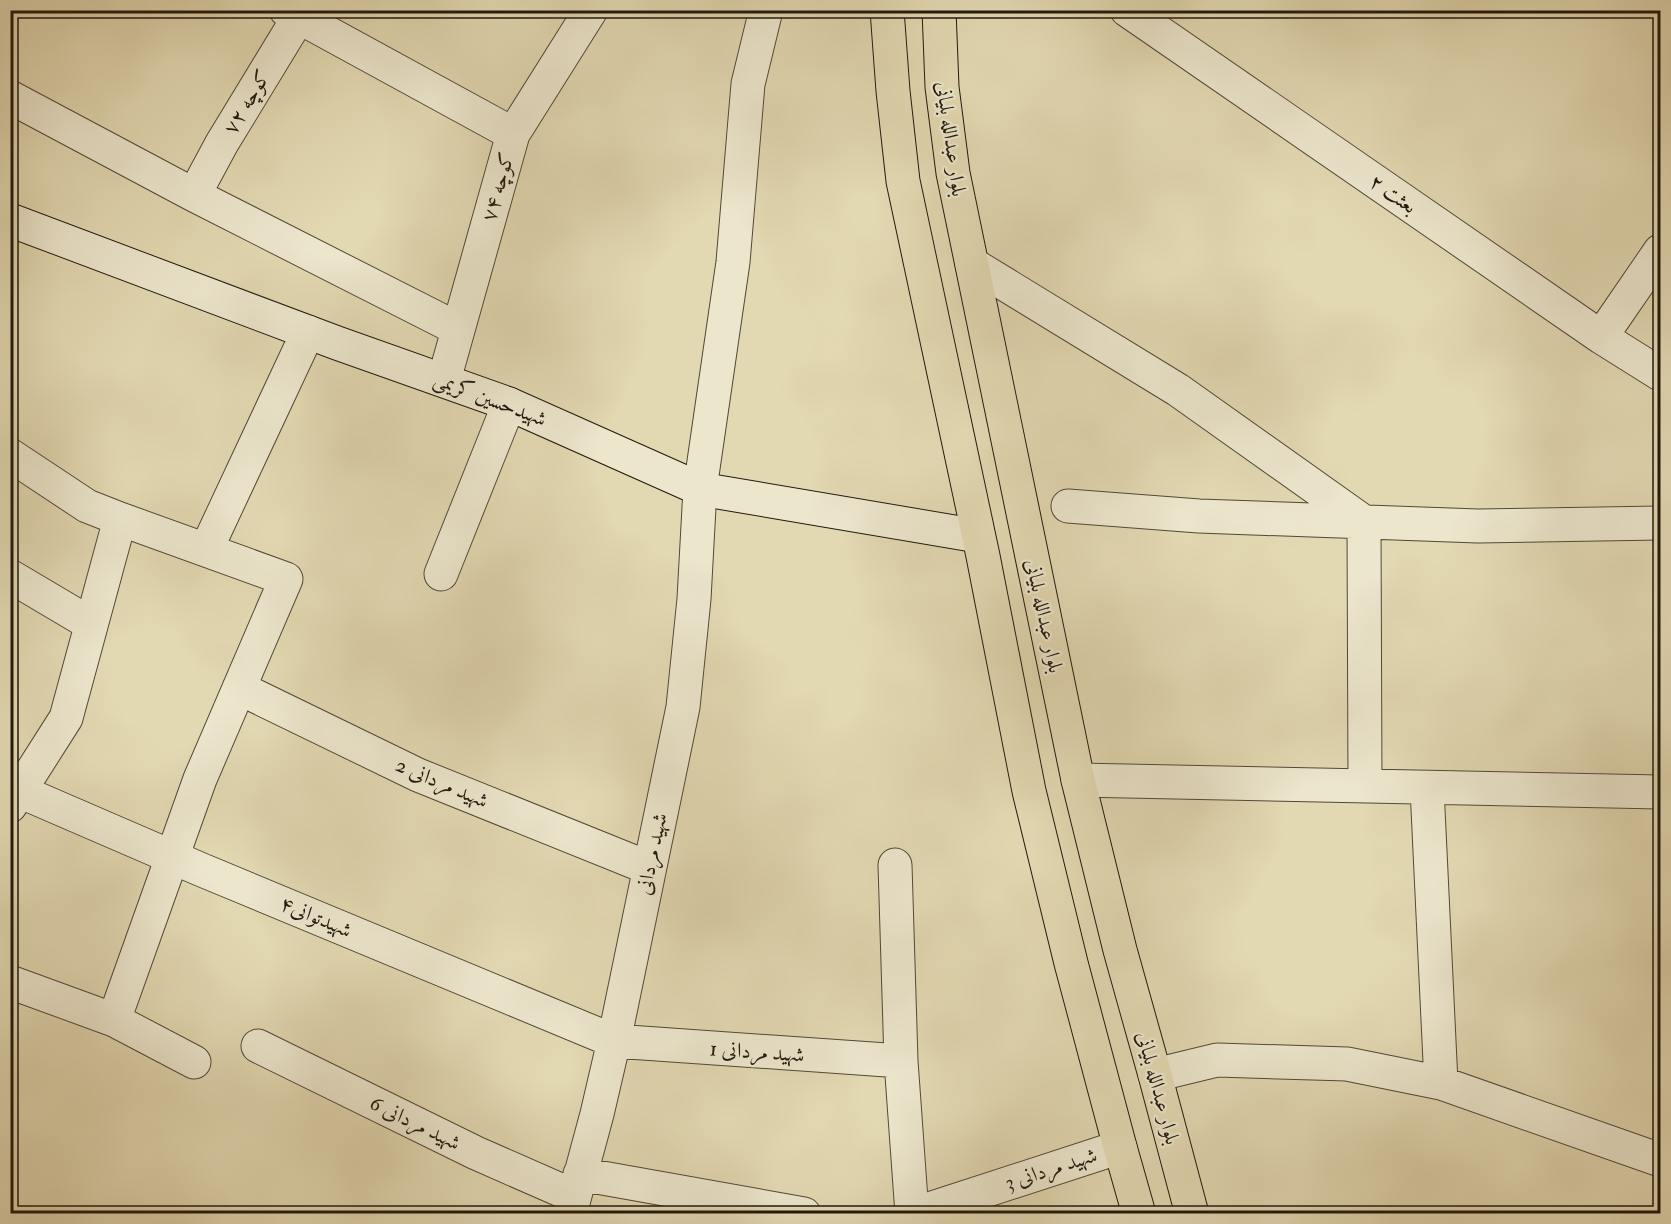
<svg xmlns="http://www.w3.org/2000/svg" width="1671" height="1224" font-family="'IM FELL Double Pica',Amiri,serif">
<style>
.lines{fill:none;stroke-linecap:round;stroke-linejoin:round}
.street-casing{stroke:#514937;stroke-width:35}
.secondary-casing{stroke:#21190e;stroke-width:35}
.primary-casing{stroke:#21190e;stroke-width:35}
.street{stroke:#ece6cd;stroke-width:33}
.secondary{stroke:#ece6cd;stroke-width:33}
.primary{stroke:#e2d8b2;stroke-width:33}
.labels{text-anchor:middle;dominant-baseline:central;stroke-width:4.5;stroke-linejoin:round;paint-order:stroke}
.street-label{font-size:21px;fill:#21190e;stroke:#ece6cd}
</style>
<rect width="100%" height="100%" fill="#e2d8b2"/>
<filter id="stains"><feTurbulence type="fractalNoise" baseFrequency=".00333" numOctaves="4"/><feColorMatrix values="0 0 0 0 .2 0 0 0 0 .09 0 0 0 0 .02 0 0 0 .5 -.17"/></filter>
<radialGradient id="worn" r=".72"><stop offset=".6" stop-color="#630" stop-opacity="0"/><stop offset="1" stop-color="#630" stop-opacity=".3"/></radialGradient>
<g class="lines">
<defs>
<path id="street" d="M286,10L513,134
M1127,10L1601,337L1660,374
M10,97L194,195L458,329
M194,195L222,143L303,10
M972,264L1178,390L1364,522L1365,786
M1601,337L1660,251
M444,380L513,134L591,10
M10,455L87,506L120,519L66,718L10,806
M1068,506L1199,516L1478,526L1660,523
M206,550L308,332
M441,574L509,404
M10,576L91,624
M239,688L418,775L649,868
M1078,780L1660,792
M10,787L202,870L614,1041L901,1061
M1427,788L1441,1083
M895,865L901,1061L912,1214
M10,982L114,1020L194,1062
M114,1020L200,779L286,579L120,519
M258,1046L476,1153L574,1196
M1155,1075L1217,1060L1347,1064L1441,1083L1660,1160
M580,1174L804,1214
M570,1214L597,1114L614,1041L683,707L694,599L700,489L733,262L748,84L766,10
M914,1214L1120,1147"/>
<path id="secondary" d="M10,220L337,343L509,404L700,489L978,536"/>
<path id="primary" d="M887,10L893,91L903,181L983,556L1029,791L1071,963L1120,1147L1139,1214
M939,10L942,87L953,173L1078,780L1120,950L1155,1075L1192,1214"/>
</defs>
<use href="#street" class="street-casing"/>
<use href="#secondary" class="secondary-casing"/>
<use href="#primary" class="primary-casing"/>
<use href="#street" class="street"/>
<use href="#secondary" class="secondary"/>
<use href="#primary" class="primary"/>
</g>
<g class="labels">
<g class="street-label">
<text transform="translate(247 102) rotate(-59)">کوچه ۷۲</text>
<text transform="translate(951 139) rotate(82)">بلوار عبدالله بلیانی</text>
<text transform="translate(498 187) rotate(-74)">کوچه ۷۴</text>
<text transform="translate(1393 194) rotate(35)">بعثت ۲</text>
<text transform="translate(490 399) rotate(21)">شهیدحسین کریمی</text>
<text transform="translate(1044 616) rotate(78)">بلوار عبدالله بلیانی</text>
<text transform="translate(442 783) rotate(23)">شهید مردانی 2</text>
<text transform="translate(652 854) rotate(-78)">شهید مردانی</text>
<text transform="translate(316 917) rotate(23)">شهیدتوانی۴</text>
<text transform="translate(757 1052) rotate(4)">شهید مردانی 1</text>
<text transform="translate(1158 1088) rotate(75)">بلوار عبدالله بلیانی</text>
<text transform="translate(415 1123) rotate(26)">شهید مردانی 6</text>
<text transform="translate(1051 1169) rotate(-18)">شهید مردانی 3</text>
</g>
</g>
<rect width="1671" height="1224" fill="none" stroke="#e2d8b2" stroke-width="36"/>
<rect x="12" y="12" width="1647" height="1200" fill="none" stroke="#21190e" stroke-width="3"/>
<rect x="18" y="18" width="1635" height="1188" fill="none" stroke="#21190e" stroke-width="1.5"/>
<rect width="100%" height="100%" filter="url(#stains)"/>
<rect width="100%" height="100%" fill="url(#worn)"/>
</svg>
